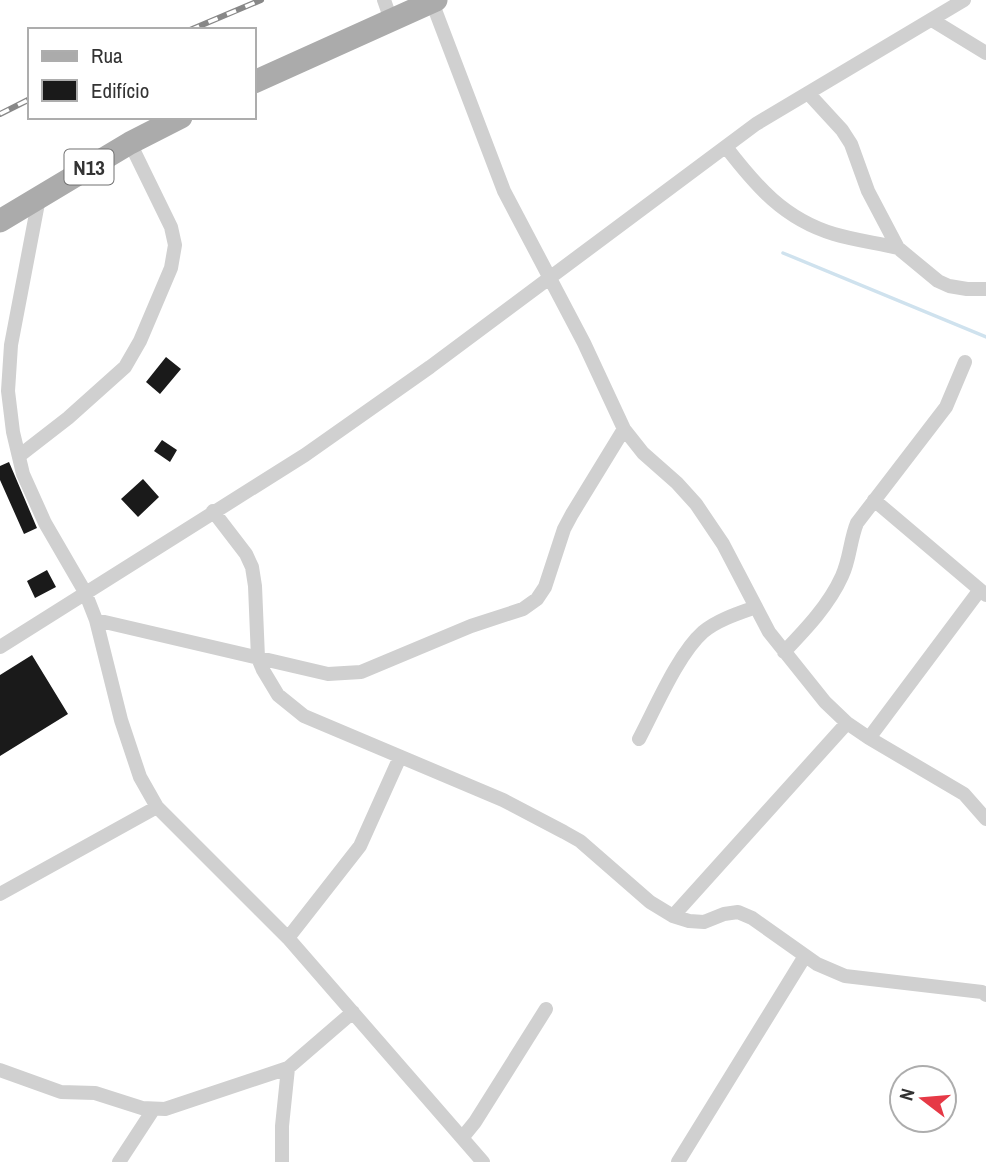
<svg xmlns="http://www.w3.org/2000/svg" width="986" height="1162" font-family="'Archivo Narrow',sans-serif">
<style>
.lines{fill:none;stroke-linecap:round;stroke-linejoin:round}
.stream{stroke:#cfe2ee;stroke-width:3.5}
.building{fill:#1a1a1a}
.minor{stroke:#d0d0d0;stroke-width:14}
.primary{stroke:#ababab;stroke-width:23}
.rail-casing{stroke:#888;stroke-width:6}
.rail{stroke:#fff;stroke-width:3.5;stroke-dasharray:10;stroke-linecap:butt}
.labels{text-anchor:middle;dominant-baseline:central;stroke-width:7;stroke-linejoin:round;paint-order:stroke}
.shield{fill:#fff;stroke:#707070;stroke-width:2}
.shield-label{font-size:21px;font-weight:bold;fill:#333}
</style>
<rect width="100%" height="100%" fill="#fff"/>
<g class="lines">
<path class="stream" d="M783,253L986,337"/>
</g>
<path class="building" d="M166,357L181,369L160,394L146,382Z
M162,440L177,450L170,462L154,451Z
M9,462L37,528L24,534L0,480V466Z
M143,479L159,497L138,517L121,499Z
M47,570L56,587L35,598L27,581Z
M32,655L68,714L0,756V675Z"/>
<g class="lines">
<path class="minor" d="M384,0L391,20
M432,2L504,191L584,343L624,429L643,453L677,483L696,504L723,544L769,632L825,702L847,723L869,738L964,794L986,819
M932,20L986,53
M808,93L842,130L851,144L868,191L898,248L938,281L949,286L967,289H986
M726,147C756,186 784,219 834,234C854,240 877,243 898,248
M39,198L11,345L8,391L13,432L23,474L45,523L85,592L96,620L121,720L140,777L157,807L288,938L483,1162
M19,456L68,418L125,367L140,341L171,268L175,245L171,227L130,143
M874,500L986,595
M213,511L246,554L252,567L255,586L258,658L263,670L278,695L304,716L503,800L564,832L580,841L650,902L673,916L689,921L704,922L724,914L738,912L752,918L817,964L845,976L982,992L986,995
M96,620L328,674L361,672L471,626L523,609L537,599L545,587L564,529L572,514L624,429
M0,647L305,455L430,367L756,124L964,0
M784,652C806,629 829,605 842,576C850,559 850,540 857,523L946,407L965,362
M869,738L979,591
M639,739C655,709 678,654 703,632C717,620 739,613 756,607
M0,894L157,807
M673,916L847,723
M288,938L360,846L400,757
M0,1070L61,1092L95,1093L142,1108L165,1109L288,1068L353,1012
M462,1138L475,1122L546,1009
M119,1162L153,1110
M282,1162V1126L288,1068
M678,1162L805,956"/>
<path class="primary" d="M254,82L436,0
M0,221L130,143L181,117"/>
<defs>
<path id="rail" d="M190,30L261,0
M0,114L30,99"/>
</defs>
<use href="#rail" class="rail-casing"/>
<use href="#rail" class="rail"/>
</g>
<g class="labels">
<rect class="shield" x="64.5" y="149.5" width="49" height="35" rx="5"/>
<g class="shield-label">
<text x="89" y="167">N13</text>
</g>
</g>
<rect x="28" y="28" width="228" height="91" fill="#ffffff" stroke="#adadad" stroke-width="2"/>
<rect x="42" y="51" width="35" height="10" fill="#ababab" stroke="#adadad" stroke-width="2"/>
<text x="91" y="63" font-size="21" fill="#333333">Rua</text>
<rect x="42" y="80" width="35" height="21" fill="#1a1a1a" stroke="#adadad" stroke-width="2"/>
<text x="91" y="98" font-size="21" fill="#333333">Edifício</text>
<g transform="translate(923 1099) rotate(286)"><circle r="33" fill="#ffffff" stroke="#adadad" stroke-width="2"/>
<path d="M0-5L12 26L0 18L-12 26Z" fill="#e63946"/>
<text y="-10" font-size="19" font-weight="bold" text-anchor="middle" fill="#333333">N</text>
</g>
</svg>
